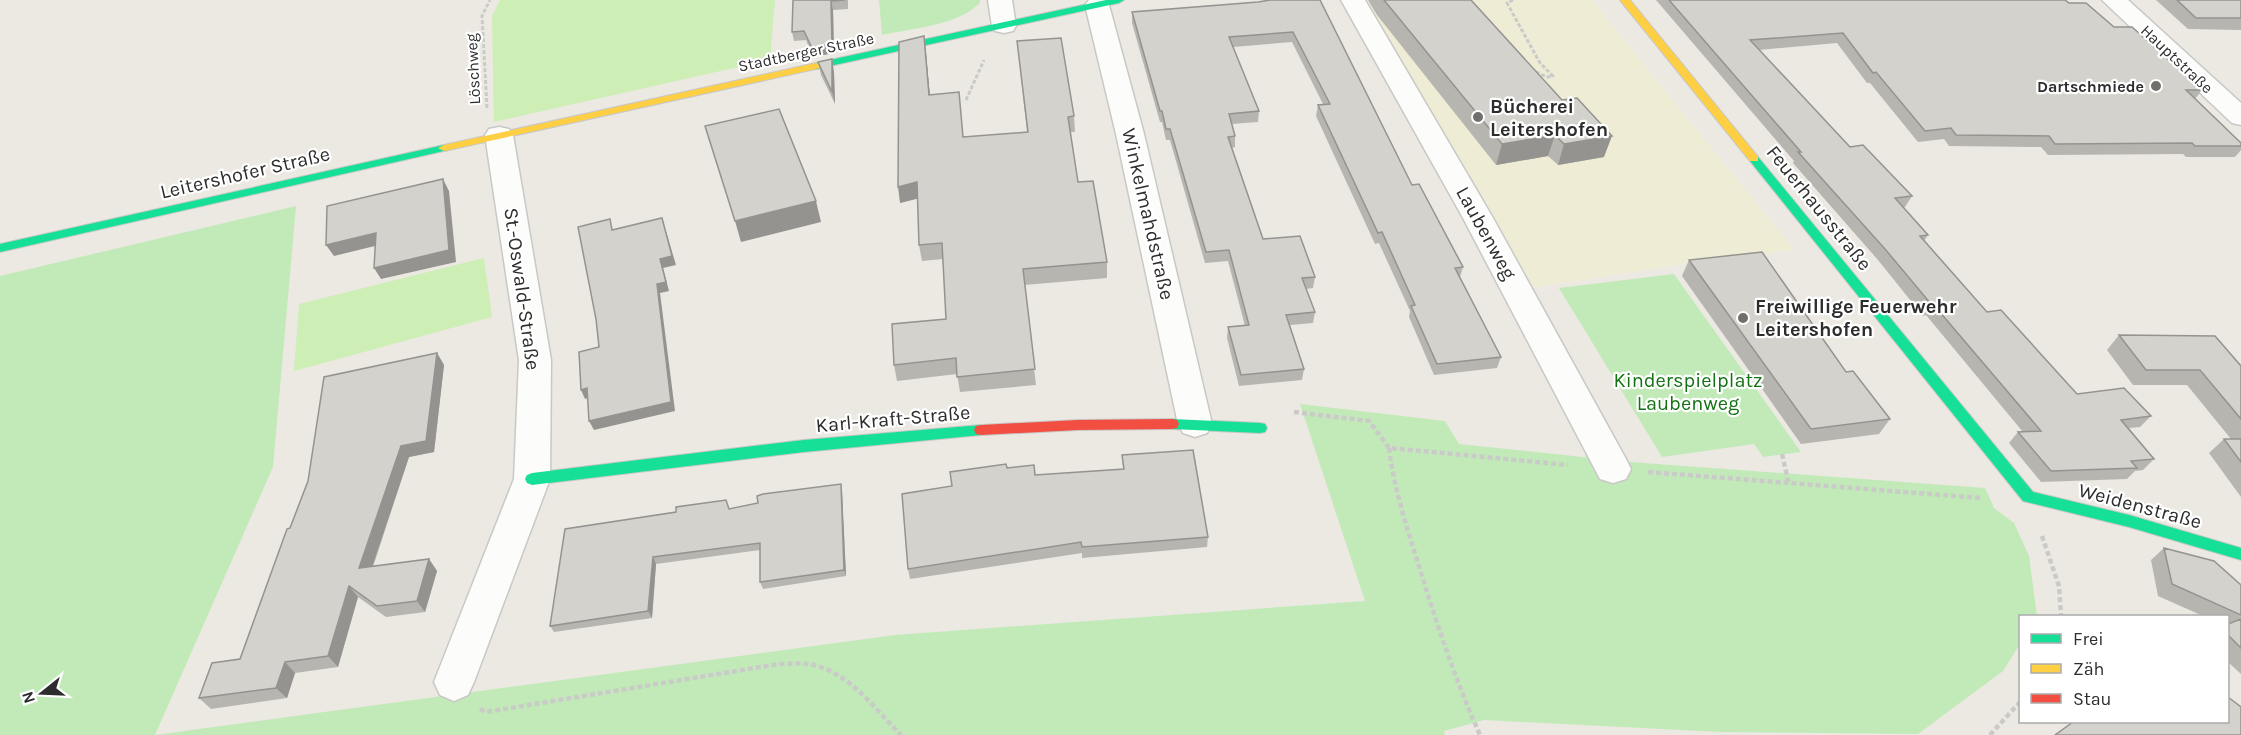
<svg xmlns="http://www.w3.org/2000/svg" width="2241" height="735" font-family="Karla,sans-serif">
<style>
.education{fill:#efecd6}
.green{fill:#c2eab8}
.pitch{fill:#cdeeb5}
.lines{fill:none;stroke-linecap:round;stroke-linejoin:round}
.street-casing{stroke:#c8c8c7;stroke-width:3}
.fast-casing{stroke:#c8c8c7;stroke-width:2}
.slow-casing{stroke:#c8c8c7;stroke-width:2}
.jam-casing{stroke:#c8c8c7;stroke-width:2}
.path-far1{stroke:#cacac9;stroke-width:3;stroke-dasharray:4 2;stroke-linecap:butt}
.path{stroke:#cacac9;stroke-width:4.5;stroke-dasharray:5 3;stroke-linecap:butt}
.street{fill:#fcfcfb;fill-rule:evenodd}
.fast{fill:#16e098;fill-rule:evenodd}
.slow{fill:#ffcf43;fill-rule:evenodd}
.jam{fill:#f24e42;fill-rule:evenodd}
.wall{fill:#b6b5b0}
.shaded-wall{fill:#949390}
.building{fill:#d4d2cd;stroke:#949390;stroke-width:1.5}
.poi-dot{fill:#706f6c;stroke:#fff;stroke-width:2}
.labels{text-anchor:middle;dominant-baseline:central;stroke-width:4.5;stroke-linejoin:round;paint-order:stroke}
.far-street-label{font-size:16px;fill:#2d2d2d;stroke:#fff}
.far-poi-label{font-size:16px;font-weight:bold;fill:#2d2d2d;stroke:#fff;text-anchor:end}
.poi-label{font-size:20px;font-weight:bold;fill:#2d2d2d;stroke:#fff;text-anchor:start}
.street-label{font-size:20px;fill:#2d2d2d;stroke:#fff}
.park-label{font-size:20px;fill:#137313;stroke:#fff}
</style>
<rect width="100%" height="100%" fill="#ebe9e2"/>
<path class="education" d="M1362,0H1592L1794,250L1672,266L1526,289Z"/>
<path class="green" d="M879,0H980V3C956,26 914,28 882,35Z
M296,206L273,467L155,735L895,635L1365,601L1300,404L1445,421L1459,444L1630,462L1985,488L1994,508L2014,523L2029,556L2037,616H2020V644L2003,671L1918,734L1721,732L1484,720L1444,731L1445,735H0V276Z
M1674,274L1801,452L1763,457L1754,444L1662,457L1559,288Z"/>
<path class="pitch" d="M500,0H775L770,60L494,122L492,16Z
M484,258L492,317L294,371L299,304Z"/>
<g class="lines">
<defs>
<path id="street" d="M988,0H1012L1016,26L1013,31L1004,33L995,31L992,26Z
M1089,0H1105L1109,5L1144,134L1212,424L1207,433L1195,437L1183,433L1178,424L1116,134L1085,5Z
M1341,0H1365L1493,218L1626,459L1631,469L1626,479L1613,483L1600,479L1463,218Z
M2102,0H2128L2241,103V125L2232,123Z
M499,127L509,129L513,135L551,360L550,479L474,682L468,695L454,701L440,695L434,682L514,479L519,360L485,135L489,129Z"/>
<path id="fast" d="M1106,0H1124L1119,3L816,69L811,66L816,63Z
M444,145L450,148L448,150L0,252V244Z
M1754,156L1758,157L2033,492L2129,515L2241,548V560L2129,527L2023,501L1750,161V157Z
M1172,419L1260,423L1265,424L1267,428L1265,432L1260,433L1172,429L1167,428L1165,424L1167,420Z
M981,425L986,426L988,430L986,434L981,435L804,452L532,485L527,483L525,479L527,475L532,473L804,440Z"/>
<path id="slow" d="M1620,0H1630L1758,157V161H1750Z
M816,63L820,64V68L444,151L438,148L444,145Z"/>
<path id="jam" d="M1172,419L1177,420L1179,424L1177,428L1172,429L1078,430L981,435L976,434L974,430L976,426L981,425L1078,420Z"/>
</defs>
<use href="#street" class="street-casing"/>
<use href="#fast" class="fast-casing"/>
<use href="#slow" class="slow-casing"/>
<use href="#jam" class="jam-casing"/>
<path class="path-far1" d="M1513,0L1507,3L1540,63L1553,76L1547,77L1532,70
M966,100L984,60
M487,108L482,16L490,0"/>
<path class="path" d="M1294,412L1369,421L1389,448L1568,465
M1389,448C1394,488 1406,525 1418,563C1436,622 1455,679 1480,735
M1782,454L1789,485
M1648,472L1981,498
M2042,536L2059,586L2061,616
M480,709L486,712L779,664C792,664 805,662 817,666C852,676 876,710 901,735
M1990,735L2020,702"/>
<use href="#street" class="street"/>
<use href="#fast" class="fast"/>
<use href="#slow" class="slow"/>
<use href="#jam" class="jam"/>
</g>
<path class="wall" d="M793,0H848V9L833,10L834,53L813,57L806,40L794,41L792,32Z
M1270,0L1412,185L1463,267L1460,277L1501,357L1497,368L1434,375L1409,317L1410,311L1379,243L1375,244L1316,116L1318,105L1323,104L1292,42L1233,47L1259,111L1258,122L1232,124L1235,136V147L1232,148L1263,239L1315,277L1313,288L1306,289L1315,312L1313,323L1290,325L1304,369L1302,380L1239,386L1227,338L1228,327L1245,326L1228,261L1205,263L1170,140H1166L1162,122H1160L1132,23V12L1258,2Z
M1368,0H1471L1604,157L1558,165L1548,156L1496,165L1377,15Z
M1656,0H2065L2069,3L2114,27L2202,90L2195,99L2241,143V150L2235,157H2186L2183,154L2048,155L2041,147L1949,146L1944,139L1918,142L1870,83H1867L1837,43L1759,50L1850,147L1912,196L1905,207L1903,208L1928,235L1924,241L1987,312L2077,394L2151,416L2140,427L2129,428L2154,459L2143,470L2135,471L2127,479L2041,482L2009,443L2018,432H2023L1926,315L1923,316L1878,260L1793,163L1794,161Z
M2156,0H2241V30L2188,29Z
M924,36L930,95L964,137L1027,132L1017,41L1074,116L1075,132H1070L1078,182L1107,262V278L1024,285L1036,385L960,392L957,374L897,381L894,365L946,319L943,259L922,261L919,245L918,198L900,203Z
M818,62L834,72L835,104L821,75Z
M1689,260L1846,372L1890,419L1879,434L1801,444L1682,276Z
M2119,335L2241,366V497L2209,453L2224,439H2231L2187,385H2133L2107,350Z
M437,353L444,365L434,452L409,457L373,567L429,559L437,571L425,612L386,617L358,597L338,667L295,673L287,698L211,709L199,698L240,659L290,528Z
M1122,455L1208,537L1207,547L1082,558V553L910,579L908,569L952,486L1007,468L1035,475L1123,469Z
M842,491L846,576L763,589L760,582V550L656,564L652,618L554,632L550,626L565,529L730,509Z
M2164,548L2241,585V674L2228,662V616H2203L2158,596L2151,560Z"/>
<path class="shaded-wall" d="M831,1L833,10L834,53L813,57L812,48Z
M924,36L926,52L931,110L929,95Z
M832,59L834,72L835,104L832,92Z
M1555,135L1548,156L1496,165L1502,144Z
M1612,136L1604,157L1558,165L1564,144Z
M443,179L449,191L456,262L381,279L374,268Z
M917,182L920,198L900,203L898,187Z
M816,201L821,222L741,242L735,221Z
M662,218L676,265L663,268L669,291L660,293L675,411L594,430L589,421L657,284L660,259Z
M376,233L383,244L334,256L326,245Z
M437,353L444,365L434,452L409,457L368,579L359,568L401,446Z
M587,388L592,397L585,399L581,390Z
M841,484L842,491L846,576L844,570Z
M653,557L656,564L652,618L648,611Z
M429,559L437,571L425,612L417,601Z
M349,586L358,597L338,667L328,656Z
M285,662L295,673L287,698L276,688Z"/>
<path class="building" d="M793,0H845L831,1L832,44L812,48L804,31L792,32Z
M1270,0H1320L1412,185L1419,184L1463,267L1455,268L1501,357L1437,364L1411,306L1415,305L1382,232L1378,233L1318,105L1330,104L1293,32L1229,37L1259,111L1229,114L1235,136L1228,137L1263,239L1300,236L1315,277L1302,278L1315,312L1286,315L1304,369L1241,375L1228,327L1249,325L1229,250L1206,252L1170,129H1166L1162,111H1160L1132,12L1258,2Z
M1384,0H1471L1562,100L1577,98L1612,136L1564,144L1555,135L1502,144Z
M1669,0H2065L2069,3H2086L2114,27H2132L2202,90H2186L2241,143V146H2195L2192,143L2055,144L2049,136L1956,135L1951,128L1925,131L1876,72L1873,73L1843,33L1750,40L1850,147L1863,145L1912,196L1895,198L1928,235L1920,236L1987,312L2001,310L2077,394L2124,388L2151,416L2121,420L2154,459L2131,461L2137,468L2051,471L2018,432L2041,431L1933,304H1931L1885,249L1798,152H1801Z
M2177,0H2241V18H2196Z
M924,36L929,95L959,92L963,137L1028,132L1017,41L1061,38L1074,116L1068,117L1078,182L1093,181L1107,262L1023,269L1035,369L957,377L956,358L894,365L892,324L946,319L942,243L919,245L917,182L898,187L899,42Z
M832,59V92L818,62Z
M779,109L816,201L735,221L705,126Z
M443,179L449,250L374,268L376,233L326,245L327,206Z
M662,218L672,256L660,259L666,282L657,284L671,402L589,421L587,388L581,390L579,352L599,347L596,319L578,227L610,219L612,230Z
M1762,252L1846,372L1853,371L1890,419L1811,429L1689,260Z
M2119,335L2215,336L2241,366V419L2200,370H2146Z
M437,353L426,441L401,446L359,568L429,559L417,601L377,606L349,586L328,656L285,662L276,688L199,698L212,663L240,659L287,529L290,528L308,481L324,377Z
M2224,439H2241V462Z
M1193,450L1208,537L1082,547L1081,542L908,569L902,494L952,486L950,472L1006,464L1007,468L1034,465L1035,475L1124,469L1122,455Z
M841,484L844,570L760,582V543L653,557L648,611L550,626L565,529L676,512V507L726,500L729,509L758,503L757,496L763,494Z
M2164,548L2214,561L2241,585V615L2172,584Z
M2241,619V648L2228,635V624Z
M2228,697L2241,707V735H2055L2073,722H2228Z"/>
<g class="poi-dot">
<circle cx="2156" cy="86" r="6"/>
<circle cx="1478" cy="117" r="6"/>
<circle cx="1743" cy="318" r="6"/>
</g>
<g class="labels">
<g class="far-street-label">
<text transform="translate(806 52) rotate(-12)">Stadtberger Straße</text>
<text transform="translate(2177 59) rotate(43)">Hauptstraße</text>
<text transform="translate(473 69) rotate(-93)">Löschweg</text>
</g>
<g class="far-poi-label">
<text x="2144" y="86">Dartschmiede</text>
</g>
<g class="poi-label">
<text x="1490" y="106">Bücherei<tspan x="1490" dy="23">Leitershofen</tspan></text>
<text x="1755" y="306">Freiwillige Feuerwehr<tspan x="1755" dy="23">Leitershofen</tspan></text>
</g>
<g class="street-label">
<text transform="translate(245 173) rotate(-13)">Leitershofer Straße</text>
<text transform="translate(1819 208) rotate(51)">Feuerhausstraße</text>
<text transform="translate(1148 214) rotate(77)">Winkelmahdstraße</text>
<text transform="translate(1486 233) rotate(61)">Laubenweg</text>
<text transform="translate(522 289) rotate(82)">St.-Oswald-Straße</text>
<text transform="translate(893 419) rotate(-5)">Karl-Kraft-Straße</text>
<text transform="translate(2140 506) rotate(15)">Weidenstraße</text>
</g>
<g class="park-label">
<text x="1688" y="380">Kinderspielplatz<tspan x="1688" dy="23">Laubenweg</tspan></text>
</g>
</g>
<rect x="2019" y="615" width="210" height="108" fill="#ffffff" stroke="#ababab" stroke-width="1.5"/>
<rect x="2031" y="634" width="30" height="9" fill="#16e098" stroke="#ababab" stroke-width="1.5"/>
<text x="2073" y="645" font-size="18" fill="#2d2d2d">Frei</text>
<rect x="2031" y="664" width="30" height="9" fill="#ffcf43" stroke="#ababab" stroke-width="1.5"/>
<text x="2073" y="675" font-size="18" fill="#2d2d2d">Zäh</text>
<rect x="2031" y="694" width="30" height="9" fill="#f24e42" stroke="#ababab" stroke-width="1.5"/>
<text x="2073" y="705" font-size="18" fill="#2d2d2d">Stau</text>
<g transform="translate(42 693) rotate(252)" stroke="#ffffff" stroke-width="4.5" paint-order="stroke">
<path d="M0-4.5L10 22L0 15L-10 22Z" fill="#2d2d2d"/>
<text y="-9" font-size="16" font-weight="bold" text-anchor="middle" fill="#2d2d2d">N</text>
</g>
</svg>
